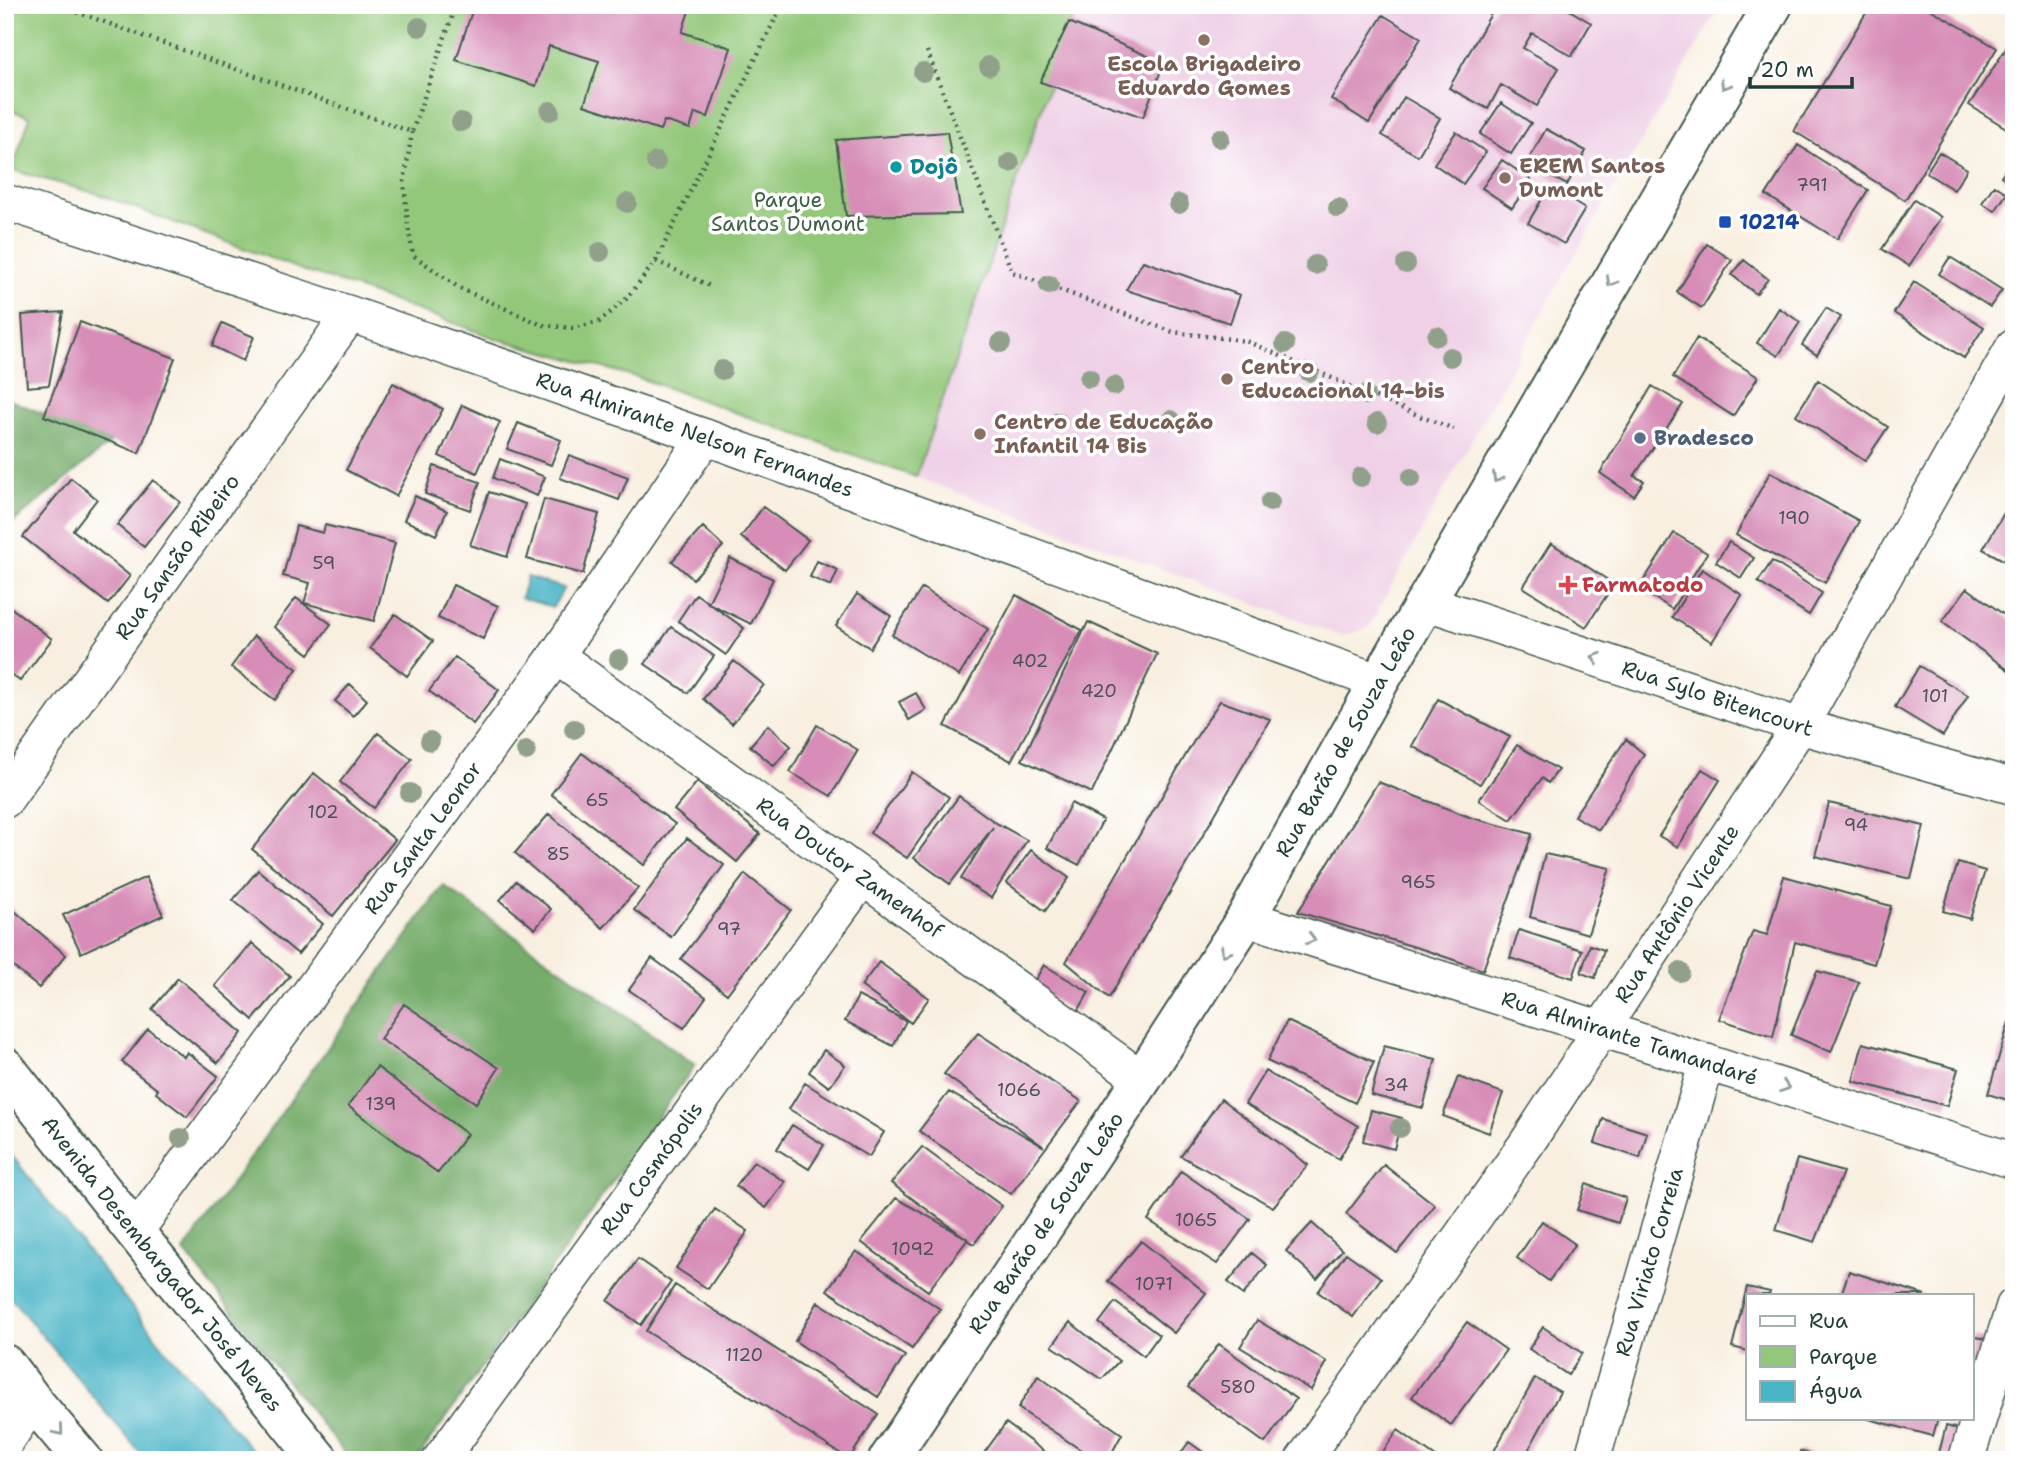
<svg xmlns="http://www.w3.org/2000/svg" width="2019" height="1465" font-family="'Shantell Sans',sans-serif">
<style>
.built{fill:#efd0e6}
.green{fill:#93c87a;stroke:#598257;stroke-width:2}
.forest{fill:#76ac6a;stroke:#4a744f;stroke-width:2}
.water{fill:#49b4c6;stroke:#34787d;stroke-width:2}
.building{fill:#d78db7}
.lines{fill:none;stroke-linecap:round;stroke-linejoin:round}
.minor-casing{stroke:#40584e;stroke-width:38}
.major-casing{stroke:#40584e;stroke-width:42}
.path{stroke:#40584e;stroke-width:4.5;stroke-dasharray:2 5;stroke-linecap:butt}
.minor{stroke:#fff;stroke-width:35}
.major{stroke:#fff;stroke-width:38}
.tree{fill:#91a08b}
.oneway{stroke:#8f9e9a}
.education-dot{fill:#8d6e63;stroke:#fff;stroke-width:2.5}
.culture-dot{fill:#0f9aa8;stroke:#fff;stroke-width:2.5}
.transit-dot{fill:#1a4fb4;stroke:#fff;stroke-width:2.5}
.service-dot{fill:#5c6f8a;stroke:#fff;stroke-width:2.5}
.health-dot{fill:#e0444e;stroke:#fff;stroke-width:2.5}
.labels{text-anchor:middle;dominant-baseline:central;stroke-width:7;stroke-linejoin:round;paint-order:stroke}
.number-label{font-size:18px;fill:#4d5155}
.education-label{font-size:21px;font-weight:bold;fill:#785e54;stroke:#fff;text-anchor:start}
.culture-label{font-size:21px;font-weight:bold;fill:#0d838f;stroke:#fff;text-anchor:start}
.park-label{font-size:21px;fill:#3c6046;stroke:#fff}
.transit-label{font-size:21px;font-weight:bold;fill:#164399;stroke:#fff;text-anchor:start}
.street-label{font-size:21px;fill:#1f3d34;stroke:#fff}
.service-label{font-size:21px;font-weight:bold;fill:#4e5e75;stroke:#fff;text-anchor:start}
.health-label{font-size:21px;font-weight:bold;fill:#be3a42;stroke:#fff;text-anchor:start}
</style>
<rect width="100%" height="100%" fill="#fff"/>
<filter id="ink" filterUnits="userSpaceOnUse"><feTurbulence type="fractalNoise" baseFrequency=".0143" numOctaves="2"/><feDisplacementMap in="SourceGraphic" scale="14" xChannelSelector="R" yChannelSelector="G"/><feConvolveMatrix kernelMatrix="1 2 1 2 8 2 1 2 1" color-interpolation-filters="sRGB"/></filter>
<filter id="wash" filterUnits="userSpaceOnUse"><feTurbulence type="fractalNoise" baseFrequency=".00686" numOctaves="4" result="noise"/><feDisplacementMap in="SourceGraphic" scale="28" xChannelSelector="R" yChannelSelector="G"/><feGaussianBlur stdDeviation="1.57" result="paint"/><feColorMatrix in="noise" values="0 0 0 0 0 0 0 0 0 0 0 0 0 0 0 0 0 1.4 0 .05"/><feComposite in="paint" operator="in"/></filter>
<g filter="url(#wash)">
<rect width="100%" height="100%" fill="#f8efe0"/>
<path class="built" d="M1077,5H1721L1560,280L1368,628L1342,636L916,477Z"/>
<path class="green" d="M5,5H1077L916,477L637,377L498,339L314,273L313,274L98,194L12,170L30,117L5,108Z"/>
<path class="forest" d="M5,398L111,442L5,529Z
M443,885L695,1065L416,1460H350L184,1251Z"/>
<path class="water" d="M527,577L564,588L553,607L521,598Z
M5,1147L170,1355L261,1460H146L5,1291Z"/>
<g id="blocks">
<path class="building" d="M474,5H600L617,11L619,5H691L682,32L731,48L708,117L695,113L690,129L664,121L660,130L584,105L599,61L549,46L536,86L456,60Z
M1496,5H1561L1591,23L1572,56L1532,33L1523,48L1559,68L1537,106L1501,85L1488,109L1449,88Z
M1871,5H1923L1997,48L1905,200L1794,131Z
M1383,15L1421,38L1369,123L1331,99Z
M1069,22L1164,63L1143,117L1040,82Z
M2009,44L2014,47V128L2011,131L1969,105Z
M1404,97L1440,118L1418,156L1382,135Z
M1501,103L1531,123L1511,154L1480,134Z
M1546,129L1586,151L1567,185L1526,164Z
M947,132L961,214L846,216L836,140Z
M1456,132L1486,152L1463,184L1434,164Z
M1798,145L1868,190L1837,239L1766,195Z
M1939,152L1967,169L1954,190L1926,173Z
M1502,160L1531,180L1512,208L1482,188Z
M2011,162L2014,164V184L2001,176Z
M1994,185L2007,193L1995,211L1982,203Z
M1549,187L1585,209L1564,244L1528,223Z
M1914,200L1941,217L1909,266L1882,249Z
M1707,244L1732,260L1702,308L1677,292Z
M1950,257L2002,290L1990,307L1939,274Z
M1744,260L1768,279L1756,294L1732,275Z
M1143,261L1240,295L1230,323L1126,290Z
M1914,282L1984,327L1964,358L1894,313Z
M1779,308L1800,322L1778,356L1757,343Z
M1826,308L1841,317L1817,355L1802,345Z
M63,312L49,385L27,387L22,315Z
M80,322L175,358L139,453L44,416Z
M222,323L254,337L243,361L212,346Z
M1697,338L1758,377L1733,416L1673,377Z
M1818,380L1888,427L1865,461L1796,415Z
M393,383L443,409L396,496L346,470Z
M1652,386L1683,404L1634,476L1644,481L1634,496L1600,473Z
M462,405L500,422L477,473L439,456Z
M518,423L561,440L551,465L507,449Z
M569,455L628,477L619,500L560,478Z
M500,459L545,477L537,496L493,478Z
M434,466L480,482L470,510L425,494Z
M1770,472L1859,521L1825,583L1736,535Z
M71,478L97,499L73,530L130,576L108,604L23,537Z
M153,480L180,502L144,547L117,525Z
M489,492L525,504L507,557L470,545Z
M415,496L447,511L436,535L404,520Z
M544,499L599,514L583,574L527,559Z
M763,507L808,540L785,570L741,537Z
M2007,508L2014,512V566L1983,549Z
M325,525L395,543L374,621L304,603L310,583L283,576L296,526L323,533Z
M703,527L723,546L693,579L672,561Z
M1674,533L1707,553L1672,609L1639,588Z
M1729,542L1754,558L1741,578L1716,562Z
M1551,543L1614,584L1586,627L1523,587Z
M730,558L773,579L751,624L708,603Z
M817,561L838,570L831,586L810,577Z
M1772,561L1822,593L1809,615L1758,582Z
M1702,569L1742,595L1712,642L1672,617Z
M453,585L498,606L483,639L438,618Z
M922,588L988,629L959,676L892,635Z
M1967,588L2014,622V674L1942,622Z
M696,594L744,628L726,655L678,621Z
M857,594L891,616L870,648L836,626Z
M1016,595L1082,630L1011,761L945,726Z
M296,598L331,624L309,654L274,627Z
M5,603L52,639L20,681L5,670Z
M395,614L433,641L407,676L370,648Z
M1088,622L1157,654L1092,793L1022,760Z
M671,627L714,656L688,693L645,664Z
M254,636L297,669L275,700L231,667Z
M455,657L499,690L473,724L429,691Z
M734,661L764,685L732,724L703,699Z
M1919,666L1968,695L1943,736L1895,707Z
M350,684L367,700L353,716L335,701Z
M916,693L926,710L909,720L899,702Z
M1438,699L1510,737L1480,784L1412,746Z
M1220,701L1270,719L1109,998L1066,962L1195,739Z
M768,725L791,746L774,766L750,746Z
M817,725L858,750L831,796L790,772Z
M378,733L412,759L374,808L340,782Z
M1626,739L1644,754L1599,830L1574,816Z
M1517,745L1558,770L1548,783L1542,778L1511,820L1479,800Z
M582,753L675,824L644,865L551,794Z
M1702,769L1720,780L1678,847L1659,836Z
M912,772L949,797L907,858L870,833Z
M314,773L395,840L333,916L252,849Z
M697,782L760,834L737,862L674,810Z
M1378,782L1472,818L1532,834L1483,970L1425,950L1298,912Z
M959,796L996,823L1027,840L991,898L961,879L993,827L950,884L914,858Z
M1071,803L1103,820L1079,865L1047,848Z
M1829,803L1924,826L1911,879L1815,856Z
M549,814L638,888L603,928L515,853Z
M687,838L724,865L671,937L634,910Z
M1031,850L1069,878L1045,911L1007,883Z
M1545,854L1610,868L1588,934L1530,917Z
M1958,863L1985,871L1970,919L1943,911Z
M258,870L323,924L298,954L233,900Z
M745,874L791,910L727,994L681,959Z
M1784,876L1891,906L1874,964L1795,942L1773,1037L1719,1019L1753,931L1767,935Z
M146,877L163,915L81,953L63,915Z
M516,881L551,909L535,929L500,900Z
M10,907L66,955L39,988L5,960V913Z
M1519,930L1582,950L1573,978L1510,958Z
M252,943L290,976L253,1020L215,986Z
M1590,945L1604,950L1595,978L1581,973Z
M652,958L706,997L684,1028L629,990Z
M879,962L929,998L911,1023L861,986Z
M1044,965L1089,992L1077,1013L1031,987Z
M1817,971L1859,982L1831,1052L1791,1035Z
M178,978L242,1033L218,1063L152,1009Z
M858,996L906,1021L893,1046L845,1021Z
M404,1004L499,1068L476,1103L380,1039Z
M1287,1021L1374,1062L1355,1103L1267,1061Z
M2009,1022L2014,1024V1102L1988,1094Z
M148,1029L184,1057L187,1052L218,1076L187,1117L156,1093L158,1090L122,1062Z
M978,1033L1081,1101L1011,1194L919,1131L949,1092L1044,1147L944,1074Z
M1863,1043L1958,1069L1947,1106L1853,1081Z
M1384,1046L1436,1059L1423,1108L1371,1095Z
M824,1050L845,1065L829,1087L809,1072Z
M377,1067L467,1134L438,1173L348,1106Z
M1265,1071L1358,1126L1339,1159L1245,1104Z
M1458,1077L1503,1093L1489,1133L1443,1116Z
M805,1083L884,1132L869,1157L789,1109Z
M1221,1099L1308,1165L1273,1207L1181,1156Z
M1371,1110L1402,1118L1394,1149L1363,1141Z
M1603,1119L1647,1133L1640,1158L1595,1143Z
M792,1125L824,1145L809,1169L777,1149Z
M922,1147L1002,1206L974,1244L891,1183Z
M1797,1159L1843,1172L1815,1242L1776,1230Z
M754,1161L785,1182L766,1208L736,1186Z
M1384,1165L1435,1205L1397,1253L1346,1214Z
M1181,1171L1250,1219L1217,1264L1148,1220Z
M1586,1184L1626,1198L1618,1223L1577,1210Z
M896,1198L968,1239L928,1291L861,1242Z
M715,1209L748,1231L708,1289L676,1268Z
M1542,1221L1575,1244L1549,1281L1517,1258Z
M1312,1223L1342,1250L1317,1279L1286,1251Z
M1141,1241L1206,1293L1174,1333L1108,1281Z
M856,1251L940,1309L912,1349L827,1290Z
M1252,1253L1267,1265L1243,1295L1228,1282Z
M1346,1253L1381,1278L1353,1317L1318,1292Z
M638,1259L671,1282L641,1325L608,1301Z
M1849,1271L1925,1295H1841Z
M675,1285L878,1414L849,1459L646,1331Z
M1747,1287L1770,1292L1769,1295H1748V1351L1732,1347Z
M818,1302L905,1356L878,1397L795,1341Z
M1115,1302L1159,1335L1144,1356L1099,1323Z
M1257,1320L1327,1362L1311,1390L1240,1347Z
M1070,1322L1119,1361L1102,1379L1052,1346Z
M1467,1322L1506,1350L1451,1425L1412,1397Z
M1543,1327L1582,1353L1568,1375L1529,1349Z
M1972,1336L1994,1341L1972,1388Z
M1219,1344L1296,1399L1265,1443L1188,1387Z
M1038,1376L1122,1434L1108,1460H1096L1018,1408Z
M1535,1378L1560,1392L1523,1460H1489Z
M1865,1418H1938L1933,1436Z
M1006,1423L1055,1460H979Z
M1946,1426L1965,1431L1957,1459L1939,1453Z
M1398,1430L1440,1460H1377Z
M1189,1442L1214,1460H1176Z
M1800,1451L1826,1459V1460H1798Z"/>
</g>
</g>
<g filter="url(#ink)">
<use href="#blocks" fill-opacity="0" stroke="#40584e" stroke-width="2"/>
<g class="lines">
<defs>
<g id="minor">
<path id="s1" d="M5,202L350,314L705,437L1379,682"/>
<path id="s2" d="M1425,602L1800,726L2014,787"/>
<path id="s3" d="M556,656L1142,1079"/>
<path id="s4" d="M5,800L350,314"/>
<path id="s5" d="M1246,918L1602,1029L2014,1161"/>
<path id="s6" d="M135,1232L556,656L705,437"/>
<path d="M5,1443L33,1401"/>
<path id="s7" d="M440,1460L863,877"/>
<path id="s8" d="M1303,1460L1527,1143L1800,726L2014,346"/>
<path id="s9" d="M1592,1460L1707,1062"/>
<path d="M1966,1460L2014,1306"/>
</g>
<g id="major">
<path id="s10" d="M5,1067L135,1232L319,1460"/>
<path d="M5,1364L33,1401L83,1460"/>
<path id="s11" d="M888,1460L1142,1079L1246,918L1379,682L1773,5"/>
</g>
</defs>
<use href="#minor" class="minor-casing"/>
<use href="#major" class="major-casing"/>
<path class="path" d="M57,5L412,132L456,5
M927,51L1012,272L1173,332L1246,341L1422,417L1454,429
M412,132L404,182L408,226L413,255L459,288L542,325L573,328L599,322L626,299L656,261L782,5
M656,261L710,286"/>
<use href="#minor" class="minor"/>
<use href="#major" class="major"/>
</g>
<g class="tree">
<circle cx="419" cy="27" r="10"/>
<circle cx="989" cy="66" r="10"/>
<circle cx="923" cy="72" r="10"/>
<circle cx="550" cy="111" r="10"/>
<circle cx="461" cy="122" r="10"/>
<circle cx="1220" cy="138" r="10"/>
<circle cx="656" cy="162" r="10"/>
<circle cx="1010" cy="163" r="10"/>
<circle cx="627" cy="203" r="10"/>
<circle cx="1179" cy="204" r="10"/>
<circle cx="1338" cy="208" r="10"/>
<circle cx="600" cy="252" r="10"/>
<circle cx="1406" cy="264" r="10"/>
<circle cx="1315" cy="265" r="10"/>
<circle cx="1049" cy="285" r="10"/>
<circle cx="1437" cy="336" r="10"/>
<circle cx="1001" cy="343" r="10"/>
<circle cx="1285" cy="344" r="10"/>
<circle cx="1450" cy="357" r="10"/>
<circle cx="722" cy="370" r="10"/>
<circle cx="1309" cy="372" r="10"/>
<circle cx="1089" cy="378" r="10"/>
<circle cx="1114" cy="386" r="10"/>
<circle cx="1365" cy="395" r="10"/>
<circle cx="1171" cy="420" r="10"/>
<circle cx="1058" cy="422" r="10"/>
<circle cx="1377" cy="423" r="10"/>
<circle cx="1361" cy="477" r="10"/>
<circle cx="1411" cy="478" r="10"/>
<circle cx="1270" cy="502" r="10"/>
<circle cx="619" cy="659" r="10"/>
<circle cx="574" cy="729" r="10"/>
<circle cx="430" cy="741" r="10"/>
<circle cx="526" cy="751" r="10"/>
<circle cx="410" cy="793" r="10"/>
<circle cx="1680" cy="972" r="10"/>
<circle cx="1400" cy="1128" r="10"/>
<circle cx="181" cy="1138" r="10"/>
</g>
<defs><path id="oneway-chevron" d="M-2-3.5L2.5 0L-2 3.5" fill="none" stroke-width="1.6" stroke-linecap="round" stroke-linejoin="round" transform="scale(1.75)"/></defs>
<g class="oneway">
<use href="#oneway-chevron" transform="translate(1725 85) rotate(120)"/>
<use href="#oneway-chevron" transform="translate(1611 282) rotate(120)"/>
<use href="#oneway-chevron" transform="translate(1497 478) rotate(120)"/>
<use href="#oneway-chevron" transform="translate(1596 658) rotate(-162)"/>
<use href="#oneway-chevron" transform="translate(1311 939) rotate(17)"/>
<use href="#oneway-chevron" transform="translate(1225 952) rotate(123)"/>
<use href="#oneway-chevron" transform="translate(1785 1087) rotate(18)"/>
<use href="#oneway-chevron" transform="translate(59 1431) rotate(50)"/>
</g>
</g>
<g class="education-dot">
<circle cx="1204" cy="40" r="7"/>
<circle cx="1505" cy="178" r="7"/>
<circle cx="1227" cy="379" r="7"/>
<circle cx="980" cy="434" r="7"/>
</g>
<circle class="culture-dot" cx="896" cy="167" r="7"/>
<rect class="transit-dot" x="1718" y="215" width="14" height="14" rx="3.5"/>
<circle class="service-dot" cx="1640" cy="438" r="7"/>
<path class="health-dot" d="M1564.5 574.5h7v7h7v7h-7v7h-7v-7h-7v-7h7z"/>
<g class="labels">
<g class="number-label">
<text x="1812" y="185">791</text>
<text x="1794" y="518">190</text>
<text x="324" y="563">59</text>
<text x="1030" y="661">402</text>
<text x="1099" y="691">420</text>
<text x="1935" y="696">101</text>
<text x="597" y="800">65</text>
<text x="323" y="812">102</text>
<text x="1856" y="825">94</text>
<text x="558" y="854">85</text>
<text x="1418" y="882">965</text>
<text x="729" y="929">97</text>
<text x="1396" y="1085">34</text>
<text x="1019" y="1090">1066</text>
<text x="381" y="1104">139</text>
<text x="1196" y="1220">1065</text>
<text x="913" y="1249">1092</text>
<text x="1154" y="1284">1071</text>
<text x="744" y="1355">1120</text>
<text x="1238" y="1387">580</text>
</g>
<g class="education-label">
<text x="1204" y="64" text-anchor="middle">Escola Brigadeiro<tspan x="1204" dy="24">Eduardo Gomes</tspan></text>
<text x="1519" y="166">EREM Santos<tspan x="1519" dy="24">Dumont</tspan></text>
<text x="1241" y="367">Centro<tspan x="1241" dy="24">Educacional 14-bis</tspan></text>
<text x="994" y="422">Centro de Educação<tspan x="994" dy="24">Infantil 14 Bis</tspan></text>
</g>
<g class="culture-label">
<text x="910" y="167">Dojô</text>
</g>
<g class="park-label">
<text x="788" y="200">Parque<tspan x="788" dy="24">Santos Dumont</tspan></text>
</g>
<g class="transit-label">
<text x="1739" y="222">10214</text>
</g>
<g class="street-label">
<text stroke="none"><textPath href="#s1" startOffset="728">Rua Almirante Nelson Fernandes</textPath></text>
<text stroke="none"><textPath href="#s4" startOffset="298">Rua Sansão Ribeiro</textPath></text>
<text stroke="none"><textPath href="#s2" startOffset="308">Rua Sylo Bitencourt</textPath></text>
<text stroke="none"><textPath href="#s11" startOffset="852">Rua Barão de Souza Leão</textPath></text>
<text stroke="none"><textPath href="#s6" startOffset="488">Rua Santa Leonor</textPath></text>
<text stroke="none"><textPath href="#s3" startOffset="362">Rua Doutor Zamenhof</textPath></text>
<text stroke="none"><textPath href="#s8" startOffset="662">Rua Antônio Vicente</textPath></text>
<text stroke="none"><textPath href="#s5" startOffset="402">Rua Almirante Tamandaré</textPath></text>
<text stroke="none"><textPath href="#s7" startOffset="360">Rua Cosmópolis</textPath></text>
<text stroke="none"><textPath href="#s11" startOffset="285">Rua Barão de Souza Leão</textPath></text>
<text stroke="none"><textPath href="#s9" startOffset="206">Rua Viriato Correia</textPath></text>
<text stroke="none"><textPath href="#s10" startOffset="252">Avenida Desembargador José Neves</textPath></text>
</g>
<g class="service-label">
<text x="1654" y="438">Bradesco</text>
</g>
<g class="health-label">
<text x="1582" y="585">Farmatodo</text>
</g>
</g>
<rect width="2019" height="1465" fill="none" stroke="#fff" stroke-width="28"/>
<rect x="1746" y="1294" width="228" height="126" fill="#ffffff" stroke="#a5b1ae" stroke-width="2"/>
<rect x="1760" y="1316" width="35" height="10" fill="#ffffff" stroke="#a5b1ae" stroke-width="2"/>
<text x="1809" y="1328" font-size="21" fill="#1f3d34">Rua</text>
<rect x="1760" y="1346" width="35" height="21" fill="#93c87a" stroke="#a5b1ae" stroke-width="2"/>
<text x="1809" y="1364" font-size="21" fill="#1f3d34">Parque</text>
<rect x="1760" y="1381" width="35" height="21" fill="#49b4c6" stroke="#a5b1ae" stroke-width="2"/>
<text x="1809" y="1398" font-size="21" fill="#1f3d34">Água</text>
<path d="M1750 77v10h102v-10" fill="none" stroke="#1f3d34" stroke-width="3.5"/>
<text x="1760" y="77" font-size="21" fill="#1f3d34" stroke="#ffffff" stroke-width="5" paint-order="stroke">20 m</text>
</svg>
